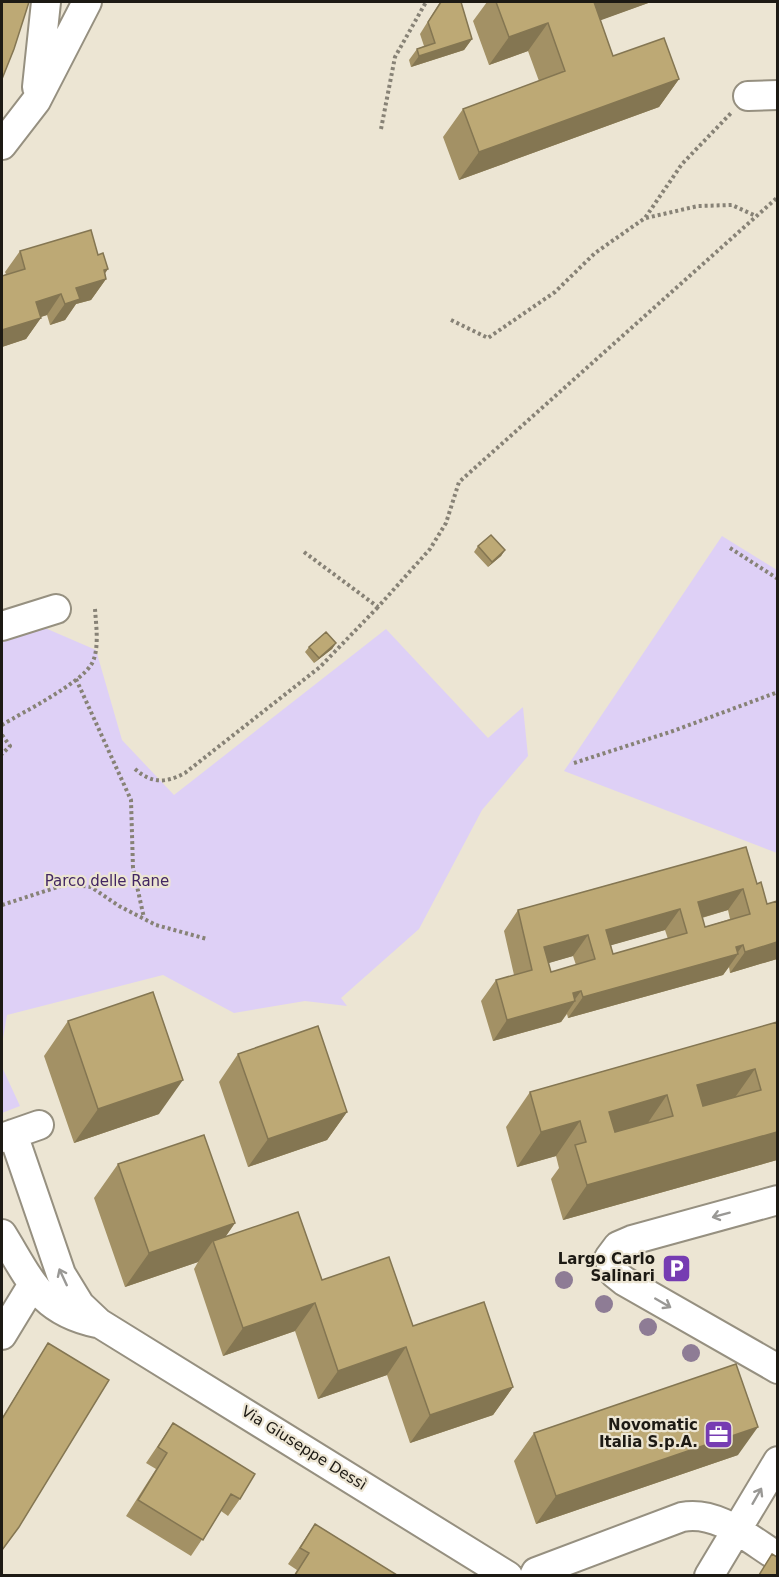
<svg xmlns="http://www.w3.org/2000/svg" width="779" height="1577" font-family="'DejaVu Sans',sans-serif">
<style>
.green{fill:#ded0f6}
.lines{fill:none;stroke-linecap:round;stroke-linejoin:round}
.minor-casing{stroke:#969080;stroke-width:32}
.path{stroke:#878276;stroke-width:4;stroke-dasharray:3 3;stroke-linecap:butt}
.minor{stroke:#fff;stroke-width:28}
.tree{fill:#8e7c95}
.wall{fill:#a39165;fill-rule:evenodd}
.shaded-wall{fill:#847652}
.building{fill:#bda975;stroke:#847652;stroke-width:1.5;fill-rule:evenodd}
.oneway{stroke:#999895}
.labels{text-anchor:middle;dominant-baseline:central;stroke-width:4.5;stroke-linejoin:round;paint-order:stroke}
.park-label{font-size:15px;fill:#422662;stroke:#ece5d3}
.poi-label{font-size:15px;font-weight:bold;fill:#1d1a14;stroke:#ece5d3;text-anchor:end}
.street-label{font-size:15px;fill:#1d1a14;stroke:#ece5d3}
</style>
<rect width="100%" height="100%" fill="#ece5d3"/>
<path class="green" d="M722,536L777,570V853L564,771Z
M45,628L96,650L122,740L174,795L386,629L488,738L523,707L528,756L482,810L419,929L341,998L347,1006L305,1001L234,1013L163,975L7,1015L2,1045V642Z
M2,1067L20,1106L2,1113Z"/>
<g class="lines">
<defs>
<path id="minor" d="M37,87L46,2
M748,96L778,95
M2,145L36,101L87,2
M2,626L56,609
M13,1134L61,1274L80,1305L99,1323L508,1576
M2,1138L39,1125
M778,1200L632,1240L618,1246L609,1258L614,1273L624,1281L778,1369
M2,1234C30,1279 40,1311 97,1323
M2,1335L33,1284
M534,1576L536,1572L682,1517C717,1510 749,1539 778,1557
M709,1576L778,1461"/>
</defs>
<use href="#minor" class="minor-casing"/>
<path class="path" d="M381,129L395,57L426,2
M646,218L698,206L732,205L756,216
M451,320L488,338L555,292L595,253L645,218L682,164L732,112
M730,548L778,579
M304,552L378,607L430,549L446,523L459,482L778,197
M76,679L131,800L133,868L144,918
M2,725C23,712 78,685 91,665C100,651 96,625 95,609
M2,735L10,746L2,754
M574,763L673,731L778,692
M135,769C152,784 166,783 185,773L320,667L378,607
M2,905L67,884L91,887L119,906L156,925L207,939"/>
<use href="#minor" class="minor"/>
</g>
<g class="tree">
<circle cx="564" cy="1280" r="9"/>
<circle cx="604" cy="1304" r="9"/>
<circle cx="648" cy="1327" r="9"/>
<circle cx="691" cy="1353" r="9"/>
</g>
<path class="wall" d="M440,2H461L472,39L464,50L411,67L409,60L417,49L424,46L420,34Z
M487,2H651L600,20L613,56L679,79L659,107L459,180L443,137L463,109L539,81L528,51L489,65L473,21Z
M20,251L98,255L108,269L105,273L106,279L91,300L76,304L65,320L50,325L47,315L41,317L26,339L2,347V276L6,274L5,272Z
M478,546L505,550L501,556L488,567L474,552Z
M336,643L332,649L314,663L305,652L309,647Z
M746,847L777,959L730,973L729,967L723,975L568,1018L567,1014L561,1022L493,1041L481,1001L496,980L514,975L504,931L518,910ZM728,910L730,919L705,927L702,918ZM665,930L668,939L613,954L611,945ZM573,956L576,965L551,972L548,963Z
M68,1021L159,1114L74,1143L44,1056Z
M777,1022V1160L563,1220L551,1179L559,1168L556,1156L517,1167L506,1127L530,1092Z
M238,1054L347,1112L327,1140L248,1167L219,1082Z
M118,1164L235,1223L226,1236L322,1280L413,1326L513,1387L493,1415L410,1443L387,1375L318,1399L295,1331L223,1356L194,1269L198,1262L125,1287L94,1198Z
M48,1343L19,1527L2,1551V1418Z
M173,1423L240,1499L228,1516L221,1511L191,1556L126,1516L156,1469L146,1463Z
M534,1433L738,1455L536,1524L514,1461Z
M315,1524L397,1575H294L297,1570L288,1564Z"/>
<path class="shaded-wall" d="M594,2H651L574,30Z
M548,23L528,51L489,65L509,37Z
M472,39L464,50L411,67L419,56Z
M679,79L659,107L459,180L479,152Z
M108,269L100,280L106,279L91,300L76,304L65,320L50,325L76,288L104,270Z
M61,294L47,315L21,323L36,302Z
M41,318L26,339L2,347V330Z
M505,550L501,556L488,567L492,562Z
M336,643L332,649L314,663L319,658Z
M743,889L728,910L683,923L698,902Z
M680,909L665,930L591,951L606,930Z
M588,935L573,956L532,968L544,947Z
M777,942V959L730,973L745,952Z
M743,945L736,955L738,954L723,975L568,1018L583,997Z
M581,991L573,1002L575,1001L561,1022L493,1041L507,1020L573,993Z
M755,1069L731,1103L673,1120L697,1085Z
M183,1080L159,1114L74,1143L98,1109Z
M667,1095L643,1130L585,1146L609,1112Z
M347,1112L327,1140L248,1167L268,1139Z
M580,1121L556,1156L517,1167L541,1132Z
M777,1132V1160L563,1220L587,1185Z
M235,1223L216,1250L213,1241L198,1262L125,1287L149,1253Z
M315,1303L295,1331L223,1356L243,1328Z
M406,1347L387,1375L318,1399L338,1371Z
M513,1387L493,1415L410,1443L430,1415Z
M758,1427L738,1455L536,1524L556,1496Z"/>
<path class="building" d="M2,2H29L14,49L2,79Z
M441,2H461L472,39L419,56L417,49L435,43L428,22Z
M496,2H594L613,56L664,38L679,79L479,152L463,109L565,71L548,23L509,37Z
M91,230L98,255L103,253L108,269L104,270L106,279L76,288L80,299L65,304L61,294L36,302L41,318L2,330V276L25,269L20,251Z
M491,535L505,550L492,562L478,546Z
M326,632L336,643L319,658L309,647Z
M746,847L757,884L761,882L767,904L777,901V942L745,952L743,945L736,947L738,954L583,997L581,991L573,993L575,1001L507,1020L496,980L532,970L518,910ZM743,889L750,914L705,927L698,902ZM680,909L687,933L613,954L606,930ZM588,935L595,959L551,972L544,947Z
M153,992L183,1080L98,1109L68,1021Z
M777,1022V1132L587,1185L575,1145L586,1142L580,1121L541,1132L530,1092ZM755,1069L761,1090L703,1106L697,1085ZM667,1095L673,1116L615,1132L609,1112Z
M318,1026L347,1112L268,1139L238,1054Z
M204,1135L235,1223L149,1253L118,1164Z
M298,1212L322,1280L389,1257L413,1326L484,1302L513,1387L430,1415L406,1347L338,1371L315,1303L243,1328L213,1241Z
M48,1343L109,1380L19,1527L2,1550V1419Z
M736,1364L758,1427L556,1496L534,1433Z
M173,1423L255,1474L240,1499L231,1494L203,1540L138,1500L167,1453L158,1447Z
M315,1524L397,1575H295L309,1553L300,1548Z
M772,1554L777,1557V1575H759Z"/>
<defs><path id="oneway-shaft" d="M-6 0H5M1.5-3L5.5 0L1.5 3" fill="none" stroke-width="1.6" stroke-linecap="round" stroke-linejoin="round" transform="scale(1.5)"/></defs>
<g class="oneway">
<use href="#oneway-shaft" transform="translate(721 1215) rotate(165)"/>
<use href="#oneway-shaft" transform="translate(63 1277) rotate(-115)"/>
<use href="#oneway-shaft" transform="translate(663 1303) rotate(30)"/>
<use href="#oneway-shaft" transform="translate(757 1496) rotate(-60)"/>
</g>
<defs>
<symbol id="parking-square" viewBox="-11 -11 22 22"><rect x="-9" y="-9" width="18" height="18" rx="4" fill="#763cb2" stroke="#ece5d3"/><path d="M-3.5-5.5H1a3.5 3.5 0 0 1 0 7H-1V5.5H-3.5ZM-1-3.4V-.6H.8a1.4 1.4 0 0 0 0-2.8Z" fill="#fff"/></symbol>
<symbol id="office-square" viewBox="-11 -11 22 22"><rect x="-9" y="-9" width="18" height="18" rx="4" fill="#763cb2" stroke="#ece5d3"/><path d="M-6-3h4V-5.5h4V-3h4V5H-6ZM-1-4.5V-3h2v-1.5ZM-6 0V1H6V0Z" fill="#fff"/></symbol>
</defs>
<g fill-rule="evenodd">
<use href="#parking-square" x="660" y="1252" width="33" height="33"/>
<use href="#office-square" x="702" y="1418" width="33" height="33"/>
</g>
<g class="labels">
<g class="park-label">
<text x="107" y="881">Parco delle Rane</text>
</g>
<g class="poi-label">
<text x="655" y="1259">Largo Carlo<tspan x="655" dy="17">Salinari</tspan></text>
<text x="698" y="1425">Novomatic<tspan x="698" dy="17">Italia S.p.A.</tspan></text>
</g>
<g class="street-label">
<text transform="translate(304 1448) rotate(32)">Via Giuseppe Dessì</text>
</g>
</g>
<rect width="779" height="1577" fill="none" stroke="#1d1a14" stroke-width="6"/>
</svg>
